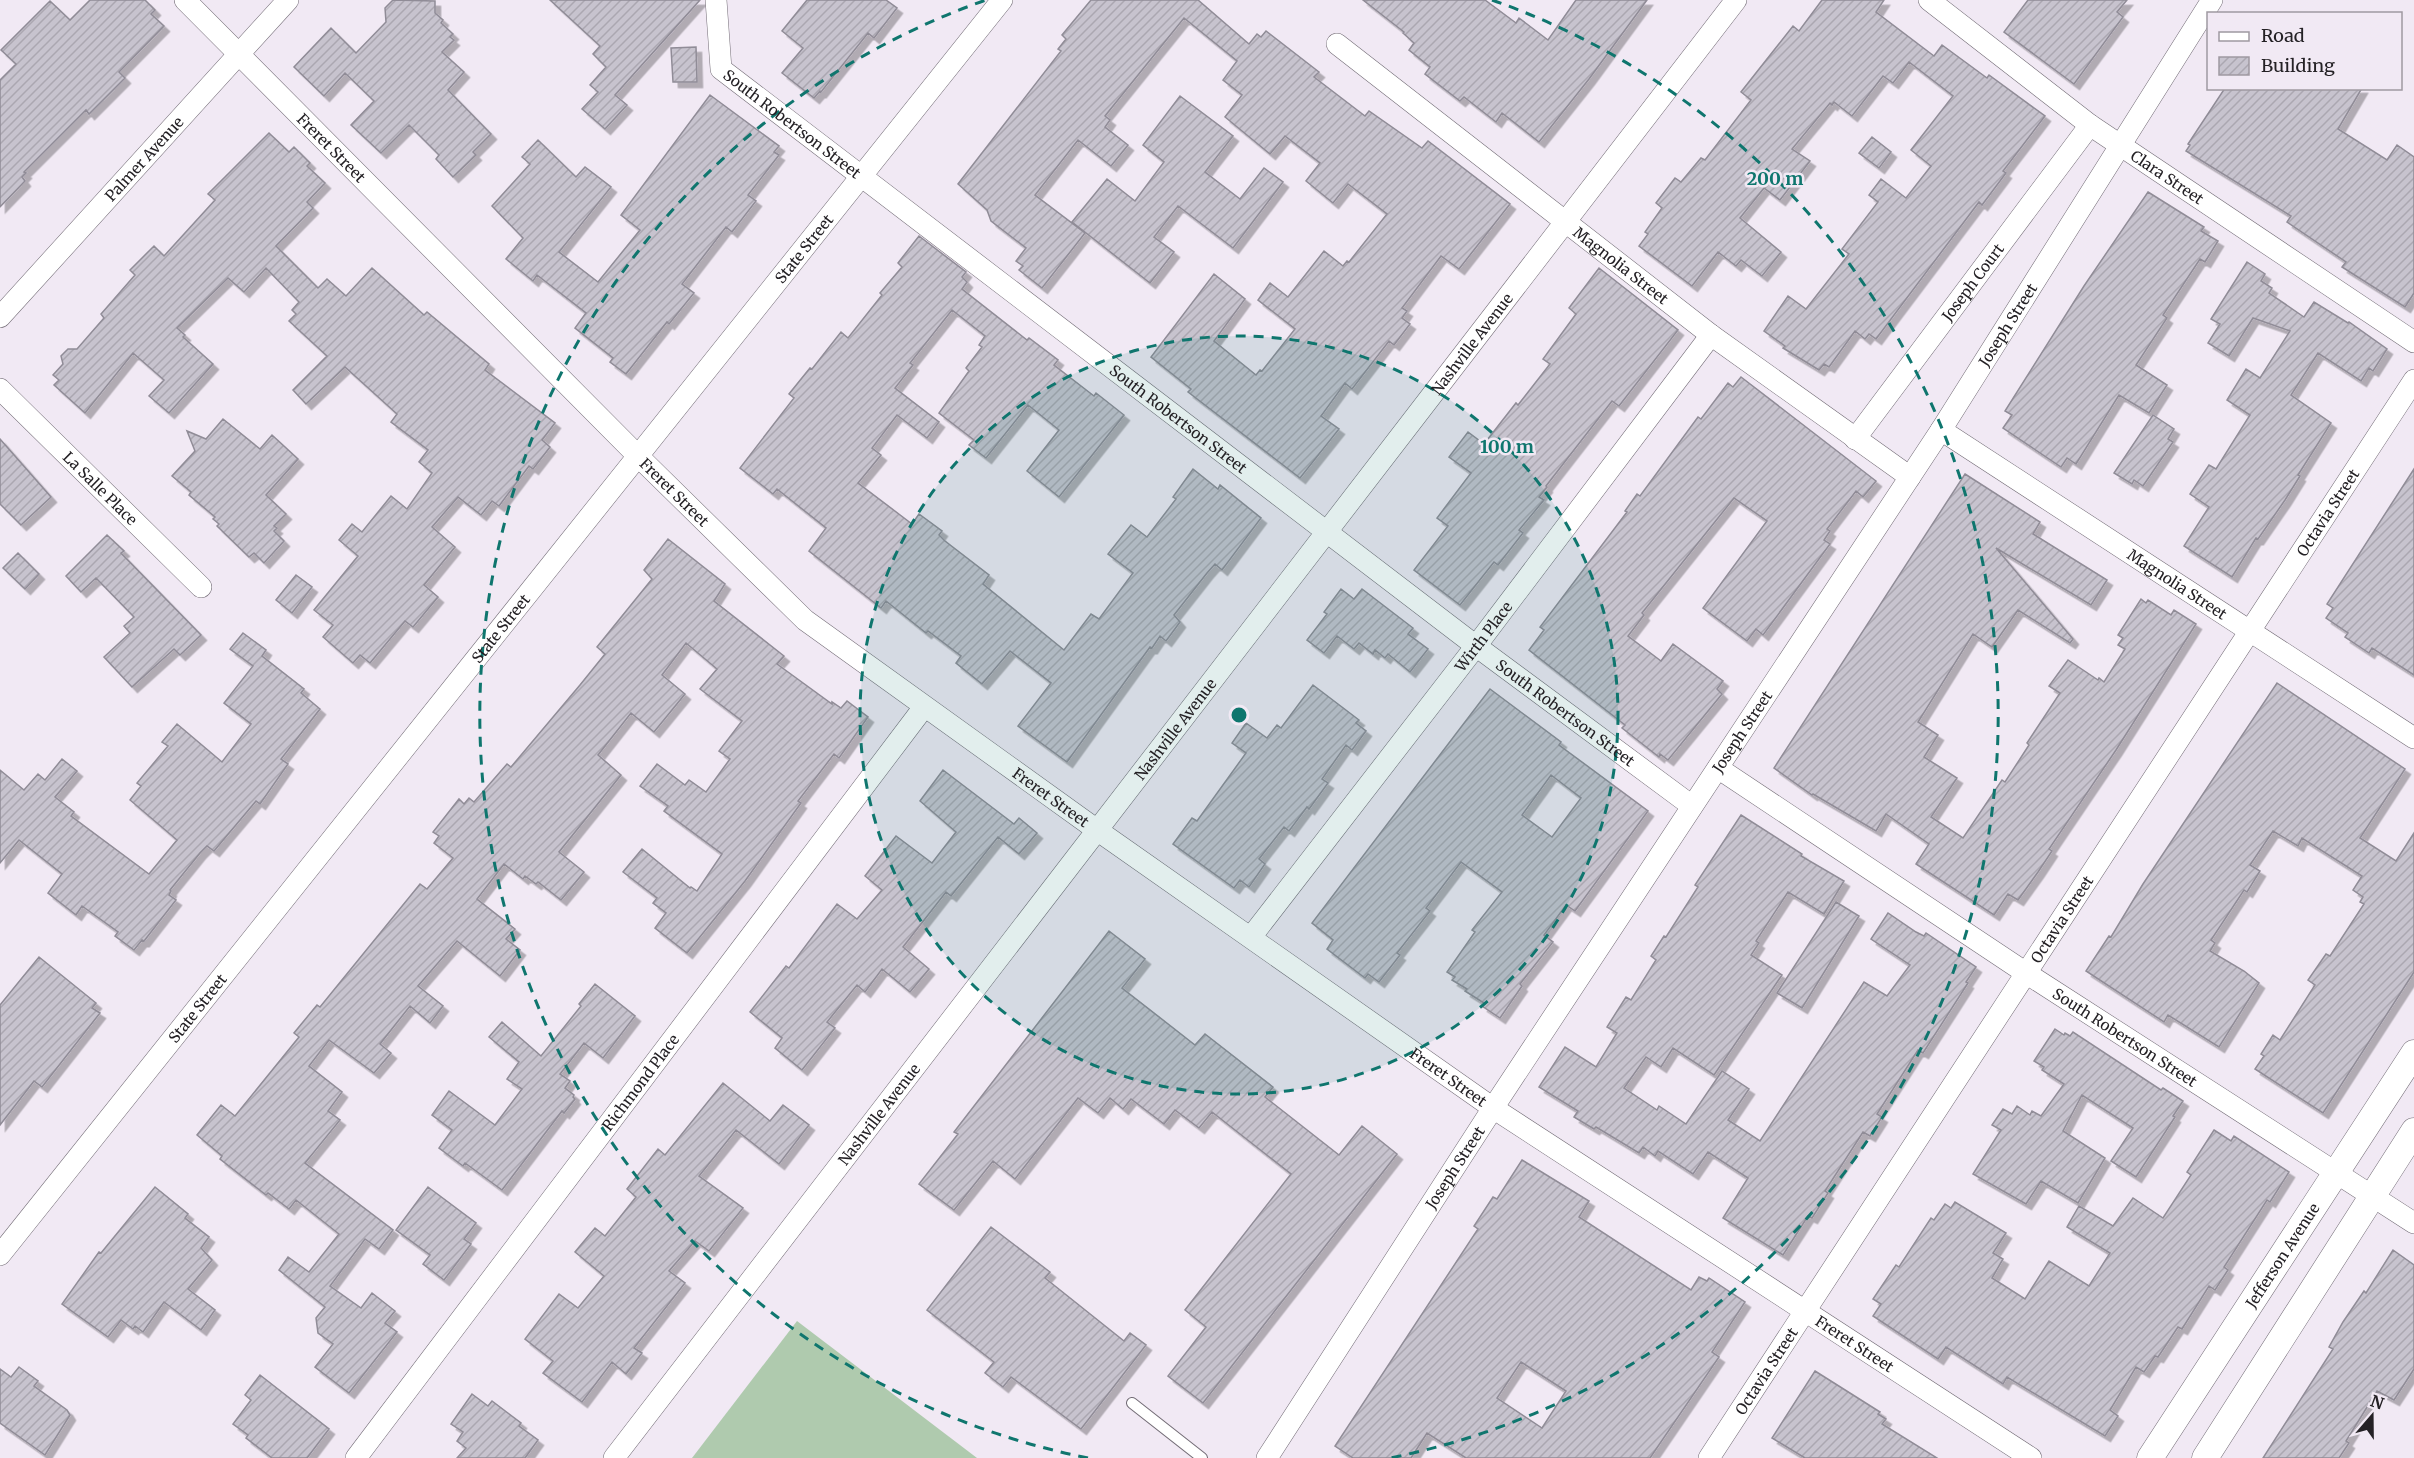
<svg xmlns="http://www.w3.org/2000/svg" width="2414" height="1458" font-family="Merriweather,serif">
<style>
.pitch{fill:#afcaae}
.building{fill:url(#building-hatch);stroke:#908c97;stroke-width:1.5;fill-rule:evenodd;filter:url(#shadow)}
.lines{fill:none;stroke-linecap:round;stroke-linejoin:round}
.service-casing{stroke:#736c76;stroke-width:12}
.minor-casing{stroke:#736c76;stroke-width:22}
.tertiary-casing{stroke:#736c76;stroke-width:27}
.service{stroke:#fff;stroke-width:10}
.minor{stroke:#fff;stroke-width:21}
.tertiary{stroke:#fff;stroke-width:26}
.ring{fill:none;stroke:#0f766e;stroke-width:3;stroke-dasharray:10 8}
.labels{text-anchor:middle;dominant-baseline:central;stroke-width:5;stroke-linejoin:round;paint-order:stroke}
.street-label{font-size:15px;fill:#242125;stroke:#f1e9f4}
.centre{fill:#0f766e;stroke:#f1e9f4;stroke-width:3}
.ring-label{font-size:18px;text-anchor:middle;font-weight:bold;fill:#0f766e;stroke:#f1e9f4;stroke-width:5;stroke-linejoin:round;paint-order:stroke}
</style>
<defs>
<pattern id="building-hatch" width="6" height="6" patternUnits="userSpaceOnUse" patternTransform="scale(1.5)"><rect width="6" height="6" fill="#c7c3ce"/><path d="M-1 1l2-2M0 6l6-6M5 7l2-2" fill="none" stroke="#aba7b1"/></pattern>
<filter id="shadow"><feDropShadow dx="5.5" dy="5.5" stdDeviation="0" flood-color="#0004"/></filter>
</defs>
<rect width="100%" height="100%" fill="#f1e9f4"/>
<path class="pitch" d="M797,1321L977,1458H692Z"/>
<path class="building" d="M90,0H145L155,10L151,14L164,26L119,72L125,78L89,114L86,110L24,172L26,173L22,177L25,181L0,207V80L16,64L1,50L50,1L70,20Z
M393,0L435,1V13L443,20L441,23L453,34L450,37L454,40L442,52L464,72L448,90L491,134L473,152L476,155L453,177L436,159L439,155L409,125L381,153L351,125L374,101L345,73L324,96L294,67L331,28L356,53L386,22L385,8Z
M550,0H700L615,95L627,105L605,129L582,109L598,92L590,85L606,67L593,54L600,46Z
M807,0H886L897,8L874,38L868,33L821,92L820,91L814,98L782,73L803,48L782,31Z
M1091,0H1198L1249,44L1257,34L1261,37L1266,31L1319,72L1314,77L1365,116L1369,111L1422,148L1428,141L1510,204L1459,269L1441,256L1402,308L1407,311L1402,318L1410,324L1394,345L1389,341L1352,389L1345,383L1321,416L1339,429L1300,478L1188,392L1191,389L1151,357L1214,274L1245,299L1214,341L1256,375L1260,370L1262,371L1295,329L1258,300L1270,283L1288,297L1324,251L1343,266L1347,261L1349,262L1387,214L1348,184L1333,203L1306,181L1320,163L1285,136L1270,154L1225,117L1242,95L1223,80L1237,61L1184,18L1105,116L1110,120L1105,127L1128,145L1111,166L1078,140L1035,195L1085,233L1042,288L1019,270L1023,266L1016,261L1026,248L991,221L987,210L958,184L1061,51L1058,49L1066,39L1062,35Z
M1363,0H1485L1516,23L1519,18L1548,40L1576,0H1647L1589,79L1539,142L1502,113L1496,122L1464,97L1460,101L1425,74L1430,67L1409,50L1414,43L1403,33L1404,32Z
M1822,0H1884L1876,12L1934,56L1942,45L1987,78L1989,75L2045,116L2003,171L2006,173L1982,205L1979,202L1876,339L1869,334L1865,339L1855,331L1829,367L1824,364L1819,370L1783,348L1785,346L1764,331L1788,296L1806,309L1849,254L1842,249L1878,202L1869,195L1881,179L1906,198L1931,166L1911,150L1953,96L1909,62L1893,83L1883,76L1852,116L1834,102L1832,105L1830,103L1792,149L1810,161L1780,200L1764,188L1740,218L1781,252L1762,276L1741,260L1736,266L1718,252L1692,286L1639,246L1648,234L1645,232L1662,208L1656,203L1675,178L1681,182L1701,158L1705,160L1751,100L1741,92L1793,26L1799,31Z
M2028,0H2127L2117,12L2123,17L2074,84L2004,32Z
M696,47L697,82H673L671,48Z
M2225,88H2362L2338,129L2387,160L2397,145L2414,157V293L2405,307L2342,267L2346,262L2287,222L2291,216L2186,151L2190,145L2188,144Z
M710,95L779,146L774,152L779,155L748,195L756,201L732,232L726,227L682,284L694,293L669,324L667,322L626,374L610,362L613,358L575,328L586,313L537,275L533,281L506,259L523,238L492,206L530,164L522,157L538,140L576,177L585,167L611,187L559,252L598,282L640,230L621,215Z
M1180,96L1233,136L1205,172L1240,199L1264,168L1283,182L1233,248L1178,206L1154,237L1174,252L1150,283L1072,222L1107,179L1135,201L1164,162L1143,145Z
M269,133L289,152L294,147L310,163L307,166L325,183L307,202L313,208L276,246L318,288L327,279L346,296L372,268L424,315L427,312L489,364L485,370L555,423L542,440L550,447L533,469L529,466L499,506L492,501L481,515L458,497L432,527L455,547L424,585L438,597L413,627L405,621L370,663L360,655L353,663L323,637L333,625L314,610L358,556L339,540L352,524L362,532L391,496L407,509L432,473L419,462L428,450L391,422L397,414L345,367L306,404L293,390L327,356L289,321L296,314L292,310L299,302L266,268L244,292L228,278L177,328L185,335L183,337L213,364L169,413L149,396L164,380L133,353L85,413L54,385L59,380L53,375L63,364L61,356L68,349H77L104,318L101,314L135,275L130,270L154,246L164,256L215,200L208,194Z
M1872,137L1891,152L1879,168L1859,153Z
M2148,192L2204,227L2201,231L2218,241L2205,262L2200,259L2163,315L2167,318L2136,365L2167,385L2149,413L2119,395L2076,464L2067,458L2061,467L2003,428L2012,415L2005,411L2084,286Z
M919,236L966,272L962,277L967,282L962,289L1027,340L1029,338L1058,360L1054,365L1094,396L1096,393L1124,415L1059,497L1027,471L1059,430L1028,405L986,458L969,445L974,440L939,413L969,371L966,368L982,347L979,345L985,336L952,310L910,363L913,365L895,388L939,422L927,438L897,415L872,448L881,455L858,483L912,524L919,514L942,531L939,535L945,541L989,575L983,584L1064,650L1091,614L1099,619L1133,573L1108,554L1131,525L1147,537L1176,499L1173,497L1193,469L1218,489L1220,485L1261,518L1222,570L1215,564L1207,573L1174,615L1180,622L1166,641L1160,636L1152,648L1150,647L1067,762L1018,726L1051,683L1010,651L982,684L956,663L961,656L928,631L926,633L886,601L881,608L809,551L826,528L777,489L773,494L740,468L794,398L789,394L810,368L812,369L841,332L848,338L882,295L880,293L902,267L898,263Z
M2247,262L2265,274L2261,281L2272,288L2269,293L2304,317L2314,302L2348,323L2349,322L2387,349L2373,371L2369,368L2361,381L2318,353L2291,395L2331,423L2298,475L2300,476L2285,500L2258,539L2256,538L2232,577L2184,546L2209,507L2190,494L2209,465L2216,469L2250,415L2227,400L2246,369L2260,378L2290,331L2253,318L2229,356L2208,343L2220,324L2211,319Z
M1599,268L1678,330L1619,406L1612,401L1546,486L1547,487L1539,497L1544,500L1519,530L1523,533L1498,565L1494,562L1460,605L1414,570L1448,526L1437,518L1471,473L1449,457L1468,432L1484,444L1516,403L1518,405L1550,364L1543,359L1576,314L1569,308Z
M1741,377L1876,481L1863,497L1856,491L1827,529L1830,531L1824,540L1830,544L1763,635L1756,629L1747,641L1703,608L1767,521L1734,498L1642,613L1644,615L1628,636L1661,661L1673,644L1723,681L1717,689L1722,694L1668,760L1660,754L1659,757L1622,728L1625,725L1529,650L1544,630L1540,627L1627,512L1625,511L1637,494L1640,496L1698,417L1701,419L1728,383L1733,387Z
M2153,415L2174,429L2168,439L2173,442L2143,486L2134,480L2132,484L2114,473Z
M223,419L260,449L272,435L298,459L266,495L286,514L274,526L277,528L274,531L284,541L264,563L254,553L249,557L217,526L219,524L213,519L215,517L189,495L191,492L172,476L195,451L187,431L206,439Z
M0,439L51,497L21,525L0,504Z
M2414,469V675L2372,648L2369,653L2345,637L2348,633L2326,618L2333,608L2327,604Z
M1965,474L2040,522L2033,534L2107,580L2091,605L1996,548L2073,639L2070,643L2018,610L1992,647L1973,634L1918,722L1938,735L1924,757L1957,778L1931,817L1963,838L2002,780L2005,782L2029,745L2027,743L2060,693L2049,686L2068,660L2098,680L2099,678L2104,682L2125,649L2118,645L2123,638L2118,635L2141,599L2146,603L2148,600L2171,615L2174,610L2196,624L2116,750L2049,849L2052,851L2038,872L2018,900L2008,894L1994,915L1916,864L1929,844L1886,814L1876,831L1813,794L1812,795L1774,768Z
M107,535L124,551L121,553L201,635L180,655L174,649L132,687L104,657L130,633L124,626L134,617L96,578L81,592L66,576Z
M668,539L725,584L714,601L784,656L777,664L832,704V702L841,708L847,701L868,717L839,758L834,754L798,801L801,803L745,881L687,953L655,928L666,913L653,903L657,898L623,872L642,849L690,888L691,887L697,891L722,854L664,811L668,806L640,786L657,764L685,785L689,780L706,792L730,759L719,751L742,721L700,689L717,669L686,643L662,675L685,694L654,732L631,713L598,755L621,775L559,852L584,872L561,900L538,882L536,884L525,876L523,879L504,864L477,899L515,929L506,939L520,950L500,976L457,941L418,986L443,1006L430,1023L410,1006L380,1044L391,1053L374,1073L329,1040L309,1066L342,1092L328,1111L340,1120L305,1163L393,1230L379,1249L365,1239L330,1286L361,1308L372,1293L395,1311L385,1323L397,1332L349,1393L315,1367L333,1344L318,1333L316,1318L325,1307L279,1270L288,1257L309,1272L339,1234L296,1200L289,1209L268,1193L266,1195L220,1159L222,1156L197,1135L221,1105L235,1116L299,1037L294,1033L317,1005L320,1007L420,884L427,889L453,858L434,843L439,836L433,832L459,799L464,804L469,798L474,802L507,764L511,767L580,685L605,654L597,647L652,579L644,570Z
M18,553L39,574L25,589L3,568Z
M296,575L312,587L292,613L276,600Z
M1341,589L1354,599L1362,589L1413,628L1408,634L1428,649L1410,672L1388,654L1385,658L1375,650L1373,654L1359,643L1354,649L1337,636L1324,653L1307,640L1327,614L1324,612Z
M243,633L266,650L262,656L304,689L301,693L320,709L281,759L288,764L260,804L256,801L214,851L207,846L200,853L170,890L171,891L169,895L176,900L144,941L142,940L134,950L115,936L118,932L82,906L76,915L48,893L62,874L19,840L0,863V770L24,790L38,774L45,780L62,759L77,771L55,797L74,812L71,816L149,874L177,840L130,800L141,786L137,783L168,746L162,742L177,724L222,762L251,724L224,703L253,666L230,649Z
M2277,683L2405,769L2360,838L2396,861L2414,833V972L2323,1113L2255,1069L2264,1056L2261,1054L2273,1035L2280,1040L2315,985L2308,980L2326,954L2330,956L2364,904L2360,902L2363,897L2353,890L2362,876L2302,838L2298,846L2273,831L2250,865L2260,871L2247,892L2244,890L2211,940L2215,943L2210,951L2244,971L2259,983L2219,1047L2168,1015L2164,1022L2086,971L2109,936L2111,937L2143,884Z
M1313,685L1359,720L1356,723L1366,731L1352,750L1346,745L1322,779L1328,783L1309,809L1307,807L1289,831L1284,827L1259,859L1265,864L1249,887L1240,880L1234,888L1173,844L1192,818L1197,821L1246,753L1232,743L1246,723L1267,738L1277,725L1281,728Z
M1490,689L1561,742L1559,745L1648,811L1575,911L1566,905L1544,935L1553,942L1520,984L1522,986L1500,1018L1482,1006L1484,1003L1465,991L1467,989L1452,980L1455,977L1447,972L1475,932L1472,930L1502,892L1461,862L1426,908L1430,911L1397,953L1400,955L1379,982L1368,974L1365,978L1327,949L1333,940L1312,923ZM1551,775L1581,798L1552,837L1522,815Z
M943,770L1014,824L1019,818L1037,833L1019,854L998,837L951,896L946,892L903,947L929,969L910,992L882,969L865,992L857,985L827,1022L835,1028L802,1070L775,1048L782,1038L750,1012L786,966L789,968L837,904L857,919L882,890L865,876L896,836L932,863L956,832L920,801Z
M1741,815L1802,854L1801,856L1844,881L1824,914L1788,892L1756,941L1759,943L1751,955L1782,975L1714,1075L1673,1048L1661,1067L1646,1057L1624,1088L1657,1110L1659,1106L1686,1124L1722,1071L1749,1089L1728,1120L1760,1141L1864,982L1887,996L1910,965L1871,939L1888,913L1916,932L1924,936L1926,933L1976,967L1966,982L1968,983L1923,1053L1918,1050L1877,1114L1882,1117L1870,1136L1863,1132L1825,1191L1828,1193L1812,1218L1808,1216L1783,1255L1723,1218L1748,1178L1708,1152L1693,1174L1658,1151L1655,1156L1643,1147L1639,1153L1596,1127L1594,1129L1574,1117L1578,1111L1539,1087L1565,1047L1596,1067L1617,1033L1607,1027L1626,997L1631,1000L1656,960L1651,956L1664,936L1666,937L1698,887L1695,885Z
M1836,902L1859,916L1802,1008L1777,993Z
M1109,931L1145,959L1122,988L1195,1045L1205,1034L1273,1087L1265,1097L1339,1155L1362,1126L1397,1154L1203,1403L1168,1376L1206,1327L1185,1310L1291,1174L1212,1112L1199,1128L1175,1110L1164,1124L1131,1099L1123,1109L1110,1098L1098,1113L1078,1098L1015,1179L993,1161L954,1210L919,1184L958,1134L954,1132Z
M39,957L96,1003L92,1008L100,1013L42,1087L34,1081L0,1125V1005Z
M595,984L635,1016L603,1058L584,1043L560,1074L570,1081L565,1088L574,1095L573,1097L575,1099L564,1113L562,1111L502,1190L465,1163L463,1166L439,1148L452,1130L432,1115L449,1091L495,1125L522,1089L507,1079L519,1062L489,1037L502,1022L541,1056L581,1006L579,1004Z
M2055,1029L2064,1035L2065,1033L2070,1036L2073,1032L2161,1090L2163,1088L2183,1101L2173,1116L2175,1117L2136,1177L2111,1161L2133,1128L2082,1095L2063,1131L2105,1158L2078,1203L2041,1181L2026,1204L1973,1174L2001,1130L1992,1125L2003,1109L2012,1114L2017,1106L2030,1115L2032,1111L2041,1116L2064,1084L2042,1070L2044,1067L2034,1061Z
M723,1083L770,1121L783,1105L809,1125L779,1164L736,1130L699,1176L743,1208L709,1251L695,1241L669,1271L685,1283L634,1348L642,1353L626,1374L612,1362L582,1402L543,1373L553,1361L525,1339L559,1294L578,1308L604,1276L575,1252L595,1228L605,1236L636,1197L627,1189L658,1149L665,1155Z
M2214,1130L2231,1141L2234,1136L2289,1172L2270,1202L2267,1200L2224,1267L2228,1270L2215,1290L2209,1286L2182,1329L2178,1327L2158,1357L2155,1356L2144,1372L2136,1367L2110,1410L2118,1416L2105,1436L2007,1377L2003,1384L1946,1347L1938,1359L1873,1316L1881,1304L1873,1299L1896,1265L1899,1267L1931,1218L1934,1220L1945,1204L1951,1208L1955,1202L2006,1233L1993,1253L2003,1259L1992,1278L2025,1299L2049,1261L2089,1286L2110,1253L2067,1227L2079,1206L2113,1226L2133,1198L2163,1218L2191,1175L2187,1172Z
M1522,1160L1589,1201L1579,1217L1691,1290L1699,1277L1707,1281L1709,1278L1745,1302L1712,1352L1719,1357L1650,1458H1466L1427,1433L1411,1458H1353L1335,1446L1478,1229L1474,1226L1493,1197L1497,1199ZM1521,1362L1566,1391L1542,1428L1497,1398Z
M155,1187L188,1214L185,1218L209,1237L201,1248L212,1260L188,1289L215,1310L201,1330L164,1302L143,1332L135,1326L133,1329L121,1320L108,1337L62,1304L99,1252L101,1253Z
M428,1187L476,1223L464,1239L471,1244L444,1280L423,1264L430,1255L396,1230Z
M991,1227L1050,1272L1045,1278L1124,1341L1130,1333L1146,1345L1081,1429L1011,1377L1003,1387L985,1373L994,1362L927,1310Z
M2393,1250L2414,1265V1369L2394,1400L2377,1391L2346,1441L2349,1443L2339,1458H2263L2333,1349L2329,1347L2343,1322L2364,1291L2366,1293Z
M19,1367L38,1381L34,1386L67,1410L70,1415L45,1455L0,1423V1369L11,1377Z
M1815,1371L1880,1412L1878,1414L1886,1419L1882,1424L1937,1458H1805L1772,1438Z
M260,1375L329,1429L307,1458H272L246,1438L248,1435L233,1424L251,1400L245,1395Z
M472,1394L488,1406L492,1401L521,1423L519,1426L538,1440L525,1458H457L466,1448L457,1441L463,1432L451,1424Z"/>
<g class="lines">
<defs>
<path id="service" d="M1132,1403L1202,1458"/>
<g id="minor">
<path id="s1" d="M185,0L639,457L805,620L1097,830L1493,1108L2031,1458"/>
<path id="s2" d="M716,0L721,69L1476,646L1692,806"/>
<path id="s3" d="M1929,0L2090,125L2414,342"/>
<path id="s4" d="M1337,44L1711,335L1910,477"/>
<path id="s5" d="M0,317L288,0"/>
<path id="s6" d="M0,389L201,587"/>
<path id="s7" d="M1941,430L2414,738"/>
<path id="s8" d="M1855,439L2090,125"/>
<path id="s9" d="M1718,768L2026,973L2414,1223"/>
<path id="s10" d="M1251,937L1476,646L1711,335"/>
<path id="s11" d="M0,1255L1002,0"/>
<path id="s12" d="M356,1458L924,707"/>
<path id="s13" d="M614,1458L1736,0"/>
<path id="s14" d="M1267,1458L1493,1108L1941,430L2212,0"/>
<path id="s15" d="M1709,1458L2414,380"/>
</g>
<g id="tertiary">
<path id="s16" d="M2150,1458L2414,1053"/>
<path d="M2205,1458L2414,1131"/>
</g>
</defs>
<use href="#service" class="service-casing"/>
<use href="#minor" class="minor-casing"/>
<use href="#tertiary" class="tertiary-casing"/>
<use href="#service" class="service"/>
<use href="#minor" class="minor"/>
<use href="#tertiary" class="tertiary"/>
</g>
<circle cx="1239" cy="715" r="379" fill="#0f766e" fill-opacity=".12"/>
<g class="ring">
<circle cx="1239" cy="715" r="379"/>
<path d="M1088 1458A758 758 0 0 1 986 0M1492 0A758 758 0 0 1 1390 1458"/>
</g>
<g class="labels">
<g class="street-label">
<text stroke="none"><textPath href="#s2" startOffset="159">South Robertson Street</textPath></text>
<text stroke="none"><textPath href="#s1" startOffset="208">Freret Street</textPath></text>
<text stroke="none"><textPath href="#s5" startOffset="214">Palmer Avenue</textPath></text>
<text stroke="none"><textPath href="#s3" startOffset="297">Clara Street</textPath></text>
<text stroke="none"><textPath href="#s11" startOffset="1288">State Street</textPath></text>
<text stroke="none"><textPath href="#s4" startOffset="360">Magnolia Street</textPath></text>
<text stroke="none"><textPath href="#s8" startOffset="196">Joseph Court</textPath></text>
<text stroke="none"><textPath href="#s14" startOffset="1354">Joseph Street</textPath></text>
<text stroke="none"><textPath href="#s13" startOffset="1406">Nashville Avenue</textPath></text>
<text stroke="none"><textPath href="#s2" startOffset="645">South Robertson Street</textPath></text>
<text stroke="none"><textPath href="#s6" startOffset="141">La Salle Place</textPath></text>
<text stroke="none"><textPath href="#s1" startOffset="694">Freret Street</textPath></text>
<text stroke="none"><textPath href="#s15" startOffset="1130">Octavia Street</textPath></text>
<text stroke="none"><textPath href="#s7" startOffset="282">Magnolia Street</textPath></text>
<text stroke="none"><textPath href="#s11" startOffset="802">State Street</textPath></text>
<text stroke="none"><textPath href="#s10" startOffset="380">Wirth Place</textPath></text>
<text stroke="none"><textPath href="#s2" startOffset="1131">South Robertson Street</textPath></text>
<text stroke="none"><textPath href="#s13" startOffset="920">Nashville Avenue</textPath></text>
<text stroke="none"><textPath href="#s14" startOffset="868">Joseph Street</textPath></text>
<text stroke="none"><textPath href="#s1" startOffset="1180">Freret Street</textPath></text>
<text stroke="none"><textPath href="#s15" startOffset="644">Octavia Street</textPath></text>
<text stroke="none"><textPath href="#s11" startOffset="316">State Street</textPath></text>
<text stroke="none"><textPath href="#s9" startOffset="488">South Robertson Street</textPath></text>
<text stroke="none"><textPath href="#s1" startOffset="1666">Freret Street</textPath></text>
<text stroke="none"><textPath href="#s12" startOffset="471">Richmond Place</textPath></text>
<text stroke="none"><textPath href="#s13" startOffset="434">Nashville Avenue</textPath></text>
<text stroke="none"><textPath href="#s14" startOffset="346">Joseph Street</textPath></text>
<text stroke="none"><textPath href="#s16" startOffset="242">Jefferson Avenue</textPath></text>
<text stroke="none"><textPath href="#s1" startOffset="2152">Freret Street</textPath></text>
<text stroke="none"><textPath href="#s15" startOffset="104">Octavia Street</textPath></text>
</g>
</g>
<circle cx="1239" cy="715" r="9" class="centre"/>
<g class="ring-label">
<text x="1775" y="185">200 m</text>
<text x="1507" y="453">100 m</text>
</g>
<rect x="2207" y="12" width="195" height="78" fill="#f1e9f4" stroke="#9f99a1" stroke-width="1.5"/>
<rect x="2219" y="32" width="30" height="9" fill="#ffffff" stroke="#9f99a1" stroke-width="1.5"/>
<text x="2261" y="42" font-size="18" fill="#242125">Road</text>
<rect x="2219" y="57" width="30" height="18" fill="url(#building-hatch)" stroke="#9f99a1" stroke-width="1.5"/>
<text x="2261" y="72" font-size="18" fill="#242125">Building</text>
<g transform="translate(2372 1416) rotate(20)" stroke="#f1e9f4" stroke-width="4.5" paint-order="stroke">
<path d="M0-4.5L10 22L0 15L-10 22Z" fill="#242125"/>
<text y="-9" font-size="16" font-weight="bold" text-anchor="middle" fill="#242125">N</text>
</g>
</svg>
